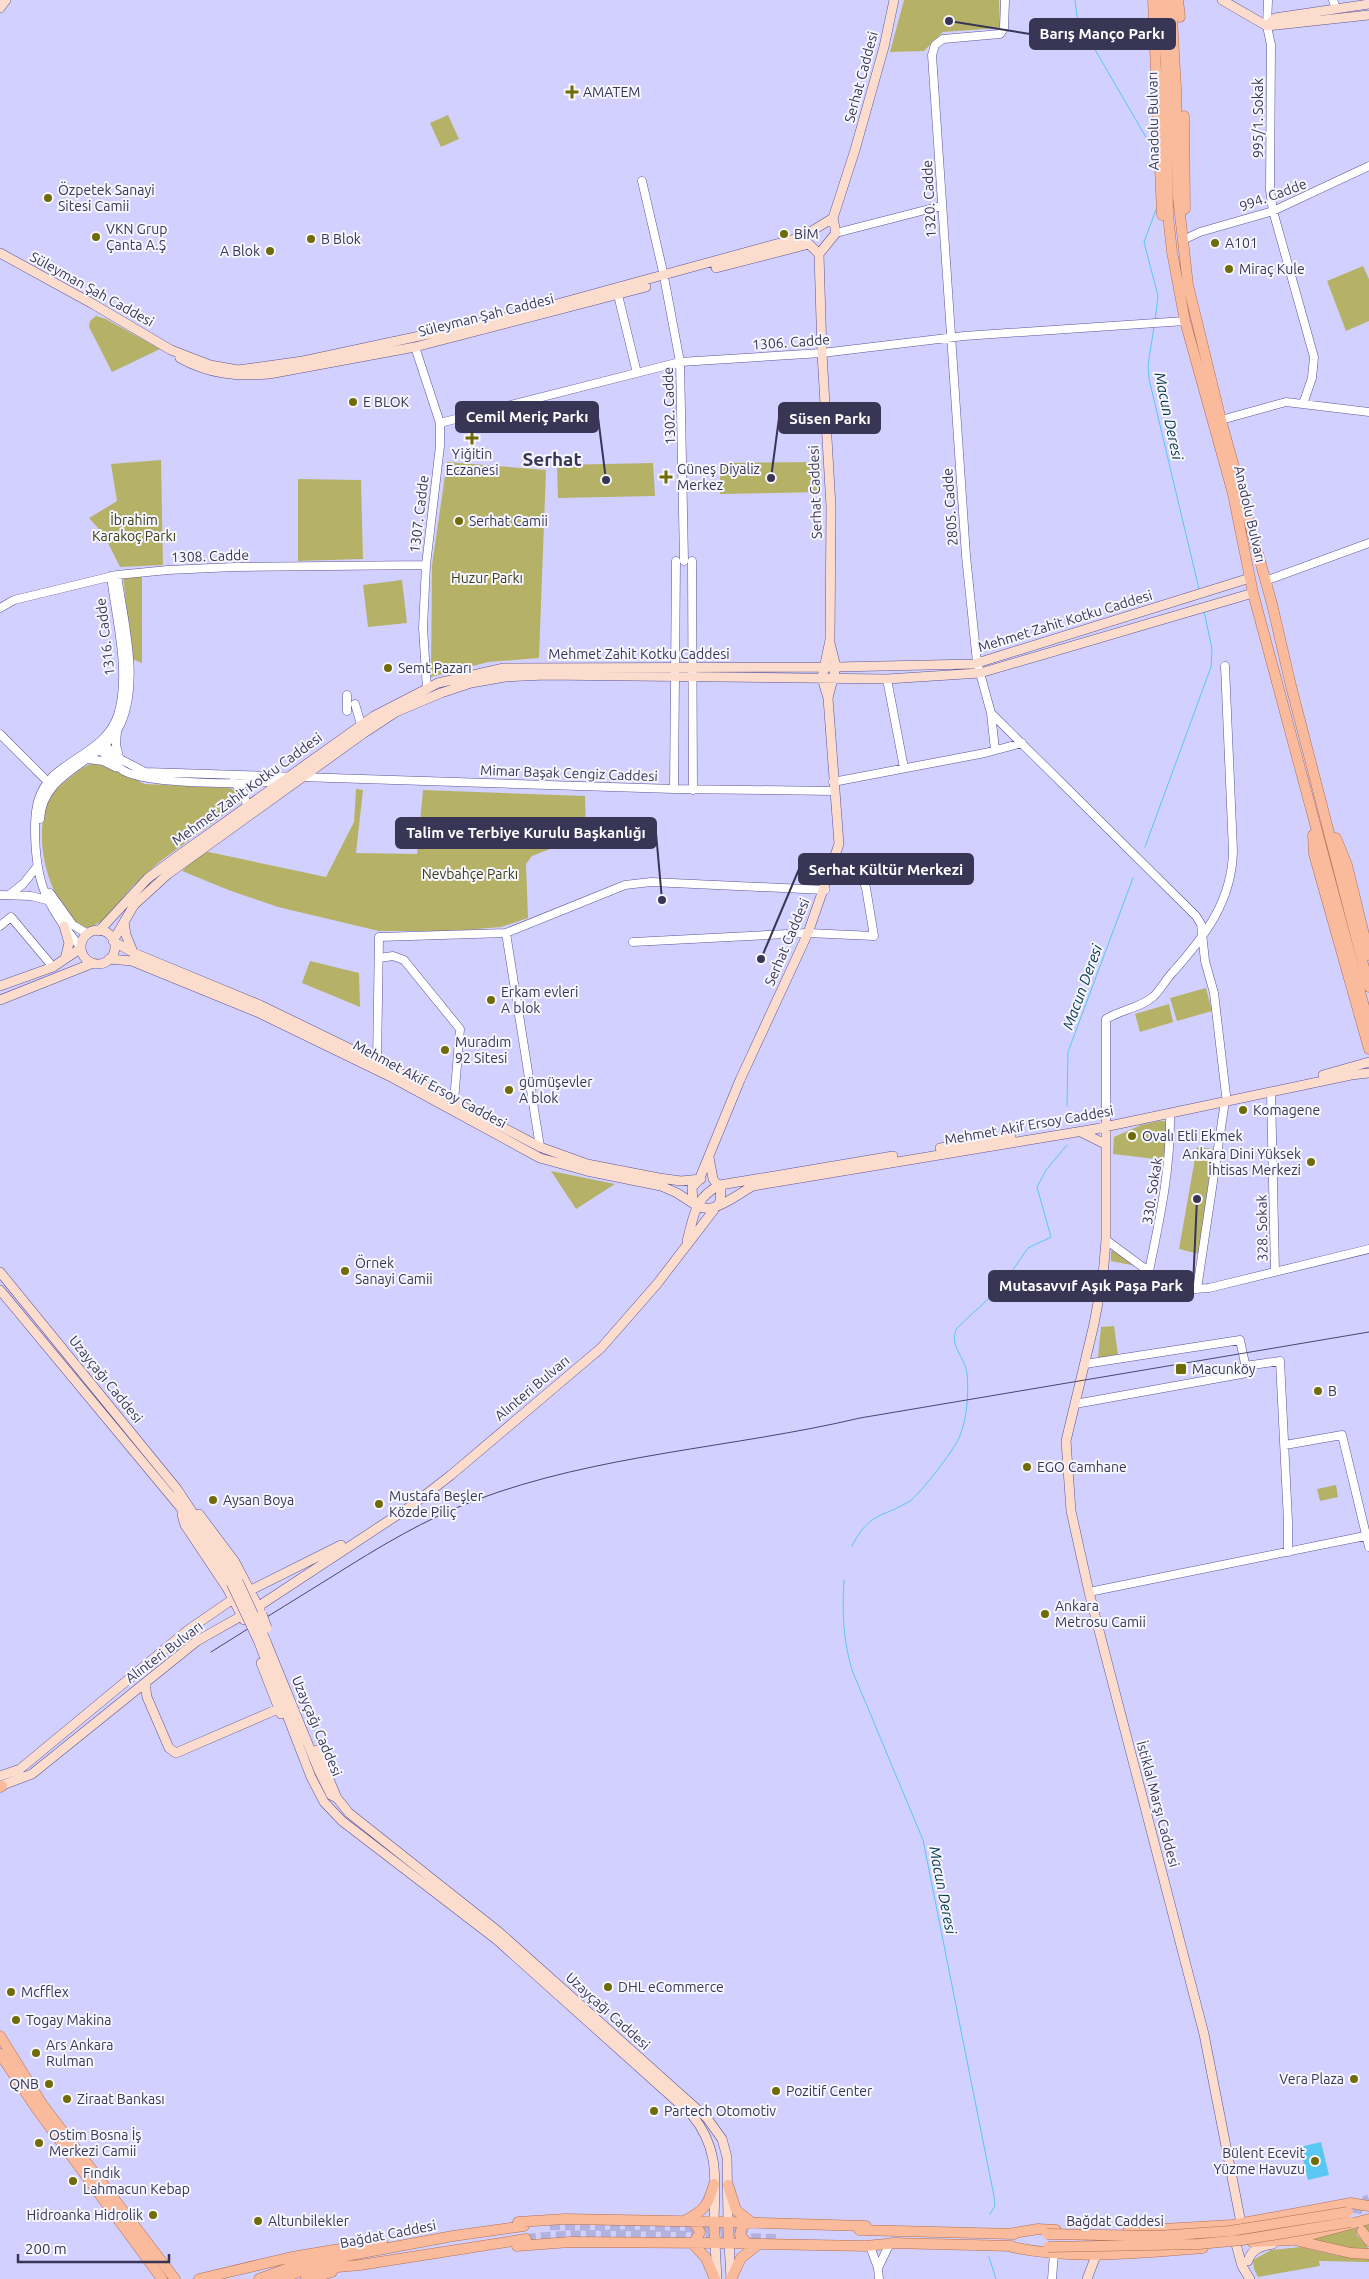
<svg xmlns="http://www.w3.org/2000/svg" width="1369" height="2279" font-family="Ubuntu,sans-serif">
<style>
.green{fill:#b5b268}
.water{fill:#58c7f2}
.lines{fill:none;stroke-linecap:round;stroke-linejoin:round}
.stream{stroke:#58c7f2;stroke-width:1}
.primary-tunnel{stroke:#b3b1dd;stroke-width:10;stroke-dasharray:10 5;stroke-linecap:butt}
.tertiary-casing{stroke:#5c5498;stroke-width:9}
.secondary-casing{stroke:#5c5498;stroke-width:10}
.primary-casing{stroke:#b36f57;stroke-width:11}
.tertiary{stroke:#fff;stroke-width:8}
.secondary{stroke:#fcddcd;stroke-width:9}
.primary{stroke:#f9bb9b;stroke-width:10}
.rail{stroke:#4a4769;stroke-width:1}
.secondary-bridge-casing{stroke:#5c5498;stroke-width:10;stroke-linecap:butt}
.primary-bridge-casing{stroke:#b36f57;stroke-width:11;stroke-linecap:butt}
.secondary-bridge{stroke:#fcddcd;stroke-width:9}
.primary-bridge{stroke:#f9bb9b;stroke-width:10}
.poi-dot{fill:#6f6b06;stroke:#f6f6fe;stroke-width:2}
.labels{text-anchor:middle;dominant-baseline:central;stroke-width:4;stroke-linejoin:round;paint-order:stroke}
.street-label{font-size:14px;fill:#383555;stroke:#f6f6fe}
.poi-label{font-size:14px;fill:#383555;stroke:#f6f6fe;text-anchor:start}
.park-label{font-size:14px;fill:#3d3c13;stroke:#f6f6fe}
.water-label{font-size:15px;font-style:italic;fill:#033749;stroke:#f6f6fe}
.district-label{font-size:19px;font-weight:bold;fill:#383555;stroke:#f6f6fe}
.leader{fill:none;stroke:#383555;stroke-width:2}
.callout-dot{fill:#383555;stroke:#f6f6fe;stroke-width:2}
.callout{fill:#383555;stroke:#383555;stroke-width:2}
.callout-label{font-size:15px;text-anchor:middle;font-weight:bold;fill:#fff}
</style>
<rect width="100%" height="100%" fill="#d2d0ff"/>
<path class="green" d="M904,0H999L1000,28L943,32L924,51L890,52Z
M448,115L459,139L441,147L430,123Z
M1363,266L1369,279V321L1346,331L1327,281Z
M96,316L106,319L160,349L112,372L89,327L90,321Z
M161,460L163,565L120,567L104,535L89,518L117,501L111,464Z
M447,462L546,470L539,658L488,662L431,677L432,565Z
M821,462V492L720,494V463Z
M653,463L655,496L558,498L557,465Z
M298,479L361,480L363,559L298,561Z
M142,574V663L132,659L123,576Z
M402,580L407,623L368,627L363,585Z
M97,763L145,784L230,788L238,793L241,802L158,863L132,887L104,920L89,928C79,927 74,921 68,913C45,885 35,837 47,803C52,791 64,782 73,775C81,769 88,763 97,763Z
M356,789L363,790L356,853L417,854L423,790L585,796L586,835L532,856L526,864L528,918L501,927L454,931H379L278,907L231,891L182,871L204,851L326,877L354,822Z
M310,961L359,973L360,1007L302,983Z
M1206,988L1212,1011L1177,1021L1170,998Z
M1169,1004L1173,1022L1140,1032L1135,1014Z
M1159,1121H1165L1167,1128L1164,1160L1113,1154L1114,1137L1141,1125Z
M1197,1147L1213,1149L1199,1254L1179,1249Z
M551,1171L615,1184L576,1209Z
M1114,1250L1136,1266L1111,1261V1251Z
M1114,1326L1118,1355L1098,1358L1101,1327Z
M1336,1485L1338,1497L1320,1501L1317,1489Z
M1369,2222V2234L1366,2231L1356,2234L1369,2249H1344L1312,2239Z
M1301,2247L1339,2256L1369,2258V2262L1319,2261L1320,2266L1258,2277L1254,2269L1253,2260L1271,2250Z"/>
<path class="water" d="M1321,2142L1329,2175L1308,2180L1300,2147Z"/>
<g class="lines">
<path class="stream" d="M1075,0L1077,16L1083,29L1154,151
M1155,321L1158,296L1144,242L1157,207
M1154,327L1148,365L1149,379L1199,589
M1145,847L1211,667L1212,649L1204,611
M1067,1106L1068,1052L1133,878
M852,1546C869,1512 882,1518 910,1501C920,1494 954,1450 959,1438C967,1420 969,1393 967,1374C965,1356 948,1346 957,1328L1001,1287L1028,1248L1051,1237L1037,1187L1046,1170L1067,1145
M844,1580C842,1612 843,1639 852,1670L923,1840L994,2196L995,2206L990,2214
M989,2257L996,2279"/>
<path class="primary-tunnel" d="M550,2225L748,2228
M1360,2228C1354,2215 1355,2205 1369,2199
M526,2239C609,2230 693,2237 777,2239"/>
<defs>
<path id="tertiary" d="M1005,0L1004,28L1000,34L943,39L935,45L932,55L966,556L977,662L991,713L1196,916L1201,924L1205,961L1214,993L1226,1095
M1268,0L1267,26L1271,45L1270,190L1273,211L1314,357L1312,378L1303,404
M1333,0L1336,8
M642,181L664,276
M836,233L941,206
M1183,240L1200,232L1273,211L1369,166
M665,282L680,362L684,561
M618,295L637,373
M415,347L440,423V446L426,565L423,628L427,689
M1221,420L1286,402L1369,412
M440,423L680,362L822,353L964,336L1185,321
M692,561L693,790
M1265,581L1369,543
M0,608L14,600L117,575L168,570L234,567L426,565
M887,679L904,768
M355,704L363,731
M347,711V695
M991,713L995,750
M117,731L116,745L119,757
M0,734L51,785
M101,742L120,759L145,772L674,789L834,791
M98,748C107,755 114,765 124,771C150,785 255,785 286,780
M88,759L103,761L115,767
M233,782L243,792L247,805
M833,782L985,753L1022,743
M674,789L676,561
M40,819C43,769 102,764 121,723C140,681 123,619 117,575
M50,893L73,925L88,934
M0,895L31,896L47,900
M9,895L23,884L36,868
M0,926L11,917L53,967
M506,933L540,1147
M633,942L808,933L874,936L866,888L856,860L834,861
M81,948C46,905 35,883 35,828C35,808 38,791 53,776C75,756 108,746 118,715C131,673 116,619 111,576
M379,958L393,956L404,960L460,1029L454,1101
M377,1062L379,937L506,933L625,885L651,882L825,890
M1271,1092L1275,1272
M1106,1121V1019C1120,1010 1141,1008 1154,996C1161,989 1166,979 1173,972C1205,936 1232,901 1233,851L1225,666
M1106,1240L1155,1276L1180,1290L1209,1288L1369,1249
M1149,1271C1160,1218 1171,1167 1170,1113
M1197,1289L1225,1101
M1245,1366L1280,1361L1288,1521V1552
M1075,1404L1247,1373L1240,1340L1085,1364
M1285,1445L1342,1435L1369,1547
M1089,1592L1365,1536
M870,2246L878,2268L879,2279
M878,2268L889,2245
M1052,2279L1054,2253"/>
<path id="secondary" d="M1222,0L1267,26L1369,15
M0,8L6,0
M1267,26L1275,18L1369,4
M809,244L819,254L822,353L831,507L830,640L822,678L828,698L839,844L808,933L740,1080L699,1180L692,1187L693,1202C709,1220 737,1194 753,1186L1095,1129L1351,1075L1369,1073
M0,253L93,304L171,350L210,365L238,370L303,361L513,316L802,237L833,218
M819,254L836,233L833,218L855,150L884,47L894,0
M716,268L809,244
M180,358C209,374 237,377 269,374L415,347L646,287
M828,698L836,667L830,643
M124,922L126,935L133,952
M64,926L69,943L65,959
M81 947a17 17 0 1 1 34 0a17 17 0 1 1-34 0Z
M99,931L148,878L182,853L374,716L438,683L504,668L836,667L974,664L1250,578
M113,941L134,905L168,874L364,733L396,712L441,693L471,683L505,677L545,675L887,679L980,673L1253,593
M113,941L134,953L260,1005L396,1071L540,1147L587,1164L659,1178L681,1181L701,1179
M109,959L132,961L257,1012L393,1078L540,1158L587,1171L661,1186L677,1193L694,1204
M0,986L53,967L81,948
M0,1000L93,963
M1323,1075L1369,1062
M1106,1122V1240L1103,1276L1094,1324L1066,1441L1071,1511L1089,1592L1204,2034L1241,2223
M1081,1132L1105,1144
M940,1148L1011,1137
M687,1241C694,1216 694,1198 720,1185L893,1156
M0,1272L177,1489L238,1581
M0,1290L180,1507L231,1583
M199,1514L235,1562L260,1610
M182,1515L185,1525L227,1588L244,1620
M265,1639L319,1771L331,1795L337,1798L349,1813L499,1932L707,2118L722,2139L727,2157L728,2222
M258,1640L311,1777L324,1802L342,1821L497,1940L692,2115C720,2149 715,2180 714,2222
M261,1663L281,1714
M145,1683L147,1697L169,1748L176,1753L278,1709
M317,1750L336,1796
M0,1776L20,1769L188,1630L233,1599L341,1545
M0,1786L32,1774L197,1641L259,1606L411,1506L451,1475L601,1348L657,1284L720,1202L721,1189L713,1179L709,1157
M715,2243L717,2279
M729,2243L731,2279
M1236,2244L1242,2266L1250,2279
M1248,2261C1251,2249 1262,2246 1273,2244
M1087,2279L1097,2253"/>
<path id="primary" d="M1153,0L1162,215
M1161,0L1166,61L1168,215L1172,252L1185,321L1233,494L1253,593L1369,1025
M1171,0L1176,88L1178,197L1188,285L1221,420L1272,604L1291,686L1369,987
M1178,0L1180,17
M1184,116L1185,209
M1313,835L1314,854L1369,1049
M1336,838L1347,865L1369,955
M0,1787L2,1786
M0,2036L42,2104L175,2279
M0,2054L36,2108L162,2279
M728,2185L736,2210L751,2222
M686,2220C705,2210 708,2205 714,2184
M518,2222L565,2219L728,2222L729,2243
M694,2222L700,2232L694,2243
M714,2222L715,2243L865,2246L897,2243
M728,2222L866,2226
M747,2223L742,2227L740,2235L748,2244
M859,2230L1014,2234
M1128,2231L1232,2225L1351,2203L1369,2206
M1362,2231L1369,2241
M1008,2234L1038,2229L1056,2230
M1294,2240L1351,2253L1369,2254
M1252,2242L1291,2240L1369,2219
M692,2243L706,2258L715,2279
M892,2243L1012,2246
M517,2246L570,2242L715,2243
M1007,2246C1070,2261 1139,2253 1203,2248
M199,2279L292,2257L382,2242
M259,2279L297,2265L453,2236L524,2226
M278,2279L305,2270L360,2265L526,2239
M306,2279L332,2272
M731,2279L741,2258L759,2244"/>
</defs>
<use href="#tertiary" class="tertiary-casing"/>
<use href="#secondary" class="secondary-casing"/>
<use href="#primary" class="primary-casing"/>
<use href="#tertiary" class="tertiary"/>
<use href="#secondary" class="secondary"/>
<use href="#primary" class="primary"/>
<path class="rail" d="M211,1652C251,1627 292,1601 333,1576C379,1547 425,1519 476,1500C598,1454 733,1448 860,1418L1369,1332"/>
<defs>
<path id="secondary-bridge" d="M238,1581L265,1639
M231,1583L258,1640
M262,1614L267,1628"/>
<path id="primary-bridge" d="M1047,2234L1158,2236L1230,2231L1348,2212
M1048,2247L1199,2244L1242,2240L1350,2222"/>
</defs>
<use href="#secondary-bridge" class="secondary-bridge-casing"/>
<use href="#primary-bridge" class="primary-bridge-casing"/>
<use href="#secondary-bridge" class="secondary-bridge"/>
<use href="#primary-bridge" class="primary-bridge"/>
</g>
<g class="poi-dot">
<path d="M569.5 84.5h5v5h5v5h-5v5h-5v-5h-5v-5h5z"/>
<circle cx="48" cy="198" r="5"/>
<circle cx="784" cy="234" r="5"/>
<circle cx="96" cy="237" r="5"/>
<circle cx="311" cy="239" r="5"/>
<circle cx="1215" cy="243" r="5"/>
<circle cx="270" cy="251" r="5"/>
<circle cx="1229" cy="269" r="5"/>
<circle cx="353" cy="402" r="5"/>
<path d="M469.5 430.5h5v5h5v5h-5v5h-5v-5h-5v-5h5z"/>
<path d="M663.5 469.5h5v5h5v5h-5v5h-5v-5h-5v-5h5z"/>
<circle cx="459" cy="521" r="5"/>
<circle cx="388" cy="668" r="5"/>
<circle cx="491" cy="1000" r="5"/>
<circle cx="445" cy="1050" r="5"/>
<circle cx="509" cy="1090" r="5"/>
<circle cx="1243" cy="1110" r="5"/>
<circle cx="1132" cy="1136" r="5"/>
<circle cx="1311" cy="1162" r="5"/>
<circle cx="345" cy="1271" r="5"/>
<rect x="1175" y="1363" width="12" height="12" rx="2.5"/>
<circle cx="1318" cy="1391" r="5"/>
<circle cx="1027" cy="1467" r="5"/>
<circle cx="213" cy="1500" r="5"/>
<circle cx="379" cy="1504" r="5"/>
<circle cx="1045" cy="1614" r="5"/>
<circle cx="608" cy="1987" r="5"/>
<circle cx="11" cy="1992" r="5"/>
<circle cx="16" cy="2020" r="5"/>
<circle cx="36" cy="2053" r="5"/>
<circle cx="1354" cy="2079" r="5"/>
<circle cx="49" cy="2084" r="5"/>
<circle cx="776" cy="2091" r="5"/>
<circle cx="67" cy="2099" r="5"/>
<circle cx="654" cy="2111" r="5"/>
<circle cx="39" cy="2143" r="5"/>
<circle cx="1315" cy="2161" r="5"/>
<circle cx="73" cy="2181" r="5"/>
<circle cx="153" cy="2215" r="5"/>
<circle cx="258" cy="2221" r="5"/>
</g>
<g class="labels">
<g class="street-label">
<text transform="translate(861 77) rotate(-75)">Serhat Caddesi</text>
<text transform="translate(1258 118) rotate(-90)">995/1. Sokak</text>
<text transform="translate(1153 121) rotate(-91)">Anadolu Bulvarı</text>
<text transform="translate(1273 195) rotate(-20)">994. Cadde</text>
<text transform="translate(929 199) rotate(-93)">1320. Cadde</text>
<text transform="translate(92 289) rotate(29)">Süleyman Şah Caddesi</text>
<text transform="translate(486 315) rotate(-14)">Süleyman Şah Caddesi</text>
<text transform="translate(791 342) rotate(-4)">1306. Cadde</text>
<text transform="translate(669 406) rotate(-92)">1302. Cadde</text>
<text transform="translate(815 492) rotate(-92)">Serhat Caddesi</text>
<text transform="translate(950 507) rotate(-94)">2805. Cadde</text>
<text transform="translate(419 514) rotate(-83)">1307. Cadde</text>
<text transform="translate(1250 514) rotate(77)">Anadolu Bulvarı</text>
<text transform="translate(210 556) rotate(-2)">1308. Cadde</text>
<text transform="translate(1065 621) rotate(-17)">Mehmet Zahit Kotku Caddesi</text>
<text transform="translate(105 637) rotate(-97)">1316. Cadde</text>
<text x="639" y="654">Mehmet Zahit Kotku Caddesi</text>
<text transform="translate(569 773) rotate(2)">Mimar Başak Cengiz Caddesi</text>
<text transform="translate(247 789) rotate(-36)">Mehmet Zahit Kotku Caddesi</text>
<text transform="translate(787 942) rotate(-67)">Serhat Caddesi</text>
<text transform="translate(430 1084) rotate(28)">Mehmet Akif Ersoy Caddesi</text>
<text transform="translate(1029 1125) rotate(-10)">Mehmet Akif Ersoy Caddesi</text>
<text transform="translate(1152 1191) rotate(-81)">330. Sokak</text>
<text transform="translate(1262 1228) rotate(-91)">328. Sokak</text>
<text transform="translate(106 1379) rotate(51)">Uzayçağı Caddesi</text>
<text transform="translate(532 1388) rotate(-40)">Alınteri Bulvarı</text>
<text transform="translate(164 1652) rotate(-37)">Alınteri Bulvarı</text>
<text transform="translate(317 1726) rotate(67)">Uzayçağı Caddesi</text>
<text transform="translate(1158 1804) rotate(75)">İstiklal Marşı Caddesi</text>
<text transform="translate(608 2011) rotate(42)">Uzayçağı Caddesi</text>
<text x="1115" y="2221">Bağdat Caddesi</text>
<text transform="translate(388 2234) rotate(-11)">Bağdat Caddesi</text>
</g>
<g class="poi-label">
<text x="583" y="92">AMATEM</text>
<text x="58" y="190">Özpetek Sanayi<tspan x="58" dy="16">Sitesi Camii</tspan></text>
<text x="106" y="229">VKN Grup<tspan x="106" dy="16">Çanta A.Ş</tspan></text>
<text x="794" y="234">BİM</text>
<text x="321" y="239">B Blok</text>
<text x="1225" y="243">A101</text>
<text x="260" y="251" text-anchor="end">A Blok</text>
<text x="1239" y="269">Miraç Kule</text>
<text x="363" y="402">E BLOK</text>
<text x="472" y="454" text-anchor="middle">Yiğitin<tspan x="472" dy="16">Eczanesi</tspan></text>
<text x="677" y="469">Güneş Diyaliz<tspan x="677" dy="16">Merkez</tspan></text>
<text x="469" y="521">Serhat Camii</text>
<text x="398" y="668">Semt Pazarı</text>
<text x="501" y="992">Erkam evleri<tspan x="501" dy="16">A blok</tspan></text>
<text x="455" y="1042">Muradım<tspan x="455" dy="16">92 Sitesi</tspan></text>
<text x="519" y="1082">gümüşevler<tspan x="519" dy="16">A blok</tspan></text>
<text x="1253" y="1110">Komagene</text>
<text x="1142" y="1136">Ovalı Etli Ekmek</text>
<text x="1301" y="1154" text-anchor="end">Ankara Dini Yüksek<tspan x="1301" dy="16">İhtisas Merkezi</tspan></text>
<text x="355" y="1263">Örnek<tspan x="355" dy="16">Sanayi Camii</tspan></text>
<text x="1192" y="1369">Macunköy</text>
<text x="1328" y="1391">B</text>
<text x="1037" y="1467">EGO Camhane</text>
<text x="389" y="1496">Mustafa Beşler<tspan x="389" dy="16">Közde Piliç</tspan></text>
<text x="223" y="1500">Aysan Boya</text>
<text x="1055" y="1606">Ankara<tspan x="1055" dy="16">Metrosu Camii</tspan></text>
<text x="618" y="1987">DHL eCommerce</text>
<text x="21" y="1992">Mcfflex</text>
<text x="26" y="2020">Togay Makina</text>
<text x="46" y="2045">Ars Ankara<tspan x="46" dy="16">Rulman</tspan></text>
<text x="1344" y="2079" text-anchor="end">Vera Plaza</text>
<text x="39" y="2084" text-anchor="end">QNB</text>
<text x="786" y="2091">Pozitif Center</text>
<text x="77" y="2099">Ziraat Bankası</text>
<text x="664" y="2111">Partech Otomotiv</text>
<text x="49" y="2135">Ostim Bosna İş<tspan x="49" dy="16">Merkezi Camii</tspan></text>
<text x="1305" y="2153" text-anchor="end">Bülent Ecevit<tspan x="1305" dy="16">Yüzme Havuzu</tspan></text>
<text x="83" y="2173">Fındık<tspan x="83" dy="16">Lahmacun Kebap</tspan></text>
<text x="143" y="2215" text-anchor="end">Hidroanka Hidrolik</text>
<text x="268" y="2221">Altunbilekler</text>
</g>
<g class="park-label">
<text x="134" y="520">İbrahim<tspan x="134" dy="16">Karakoç Parkı</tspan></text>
<text x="487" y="578">Huzur Parkı</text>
<text x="470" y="874">Nevbahçe Parkı</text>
</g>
<g class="water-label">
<text transform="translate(1169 416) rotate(78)">Macun Deresi</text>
<text transform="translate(1082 987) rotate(-70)">Macun Deresi</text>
<text transform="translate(943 1890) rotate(79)">Macun Deresi</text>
</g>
<g class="district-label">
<text x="552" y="459">Serhat</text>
</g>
</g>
<path class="leader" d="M949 21L1030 34M606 480L598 417M771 478L779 418M662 900L656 833M761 959L799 869M1197 1199L1193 1286"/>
<g class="callout-dot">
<circle cx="949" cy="21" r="5"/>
<circle cx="606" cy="480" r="5"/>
<circle cx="771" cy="478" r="5"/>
<circle cx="662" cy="900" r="5"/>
<circle cx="761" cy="959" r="5"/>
<circle cx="1197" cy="1199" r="5"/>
</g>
<g class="callout">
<rect x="1030" y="19" width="145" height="30" rx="5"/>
<rect x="456" y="402" width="142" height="30" rx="5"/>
<rect x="779" y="403" width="101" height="30" rx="5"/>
<rect x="396" y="818" width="260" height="30" rx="5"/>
<rect x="799" y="854" width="174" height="30" rx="5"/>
<rect x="989" y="1271" width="204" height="30" rx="5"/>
</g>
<g class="callout-label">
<text x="1102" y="39">Barış Manço Parkı</text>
<text x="527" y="422">Cemil Meriç Parkı</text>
<text x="830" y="424">Süsen Parkı</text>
<text x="526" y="838">Talim ve Terbiye Kurulu Başkanlığı</text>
<text x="886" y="875">Serhat Kültür Merkezi</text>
<text x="1091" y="1291">Mutasavvıf Aşık Paşa Park</text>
</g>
<path d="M18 2254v8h151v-8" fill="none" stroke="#383555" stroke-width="2.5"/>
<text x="25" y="2254" font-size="15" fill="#383555" stroke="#f6f6fe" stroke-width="4" paint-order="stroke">200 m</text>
</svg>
